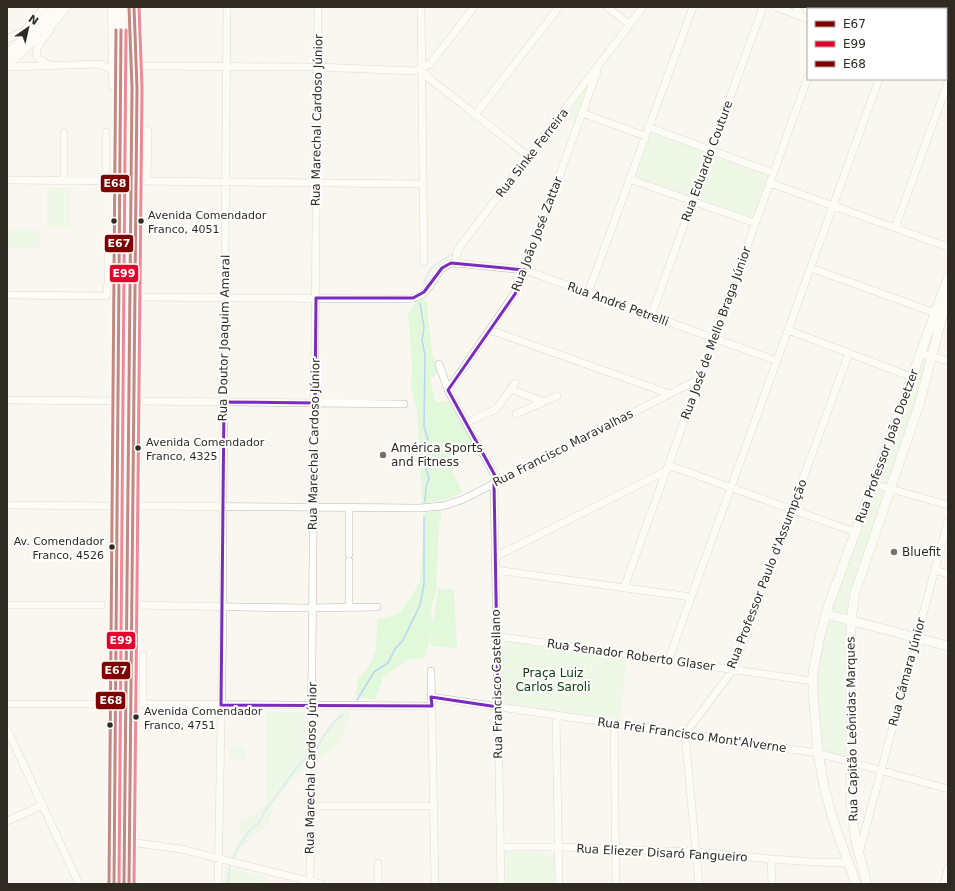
<svg xmlns="http://www.w3.org/2000/svg" width="955" height="891" font-family="'DejaVu Sans',sans-serif">
<style>
.green{fill:#e2f8db}
.lines{fill:none;stroke-linecap:round;stroke-linejoin:round}
.stream{stroke:#bad5f2;stroke-width:1.5}
.minor-casing{stroke:#bcb8b1;stroke-width:8}
.major-casing{stroke:#bcb8b1;stroke-width:10}
.highway-casing{stroke:#bcb8b1;stroke-width:11}
.minor{stroke:#fefefd;stroke-width:7}
.major{stroke:#fefefd;stroke-width:9}
.highway{stroke:#fefefd;stroke-width:10}
.bus-1-casing{stroke:#fff;stroke-width:6}
.bus-2-casing{stroke:#fff;stroke-width:6}
.bus-3-casing{stroke:#fff;stroke-width:6}
.bus-1{stroke:#800000;stroke-width:3}
.bus-2{stroke:#e4002b;stroke-width:3}
.bus-3{stroke:#800000;stroke-width:3}
.marked{fill:none;stroke:#7b2cbf;stroke-width:3;stroke-linejoin:round}
.bus-dot{fill:#2f2b23;stroke:#fff;stroke-width:1.5}
.poi-dot{fill:#76726b;stroke:#fff;stroke-width:1.5}
.labels{text-anchor:middle;dominant-baseline:central;stroke-width:4;stroke-linejoin:round;paint-order:stroke}
.bus-label{font-size:11px;fill:#2f2b23;stroke:#fff;text-anchor:start}
.street-label{font-size:12px;fill:#2f2b23;stroke:#fff}
.poi-label{font-size:12px;fill:#2f2b23;stroke:#fff;text-anchor:start}
.park-label{font-size:12px;fill:#034104;stroke:#fff}
.line-badge{stroke:#fff;stroke-width:1.5}
.badge-label{font-size:11px;text-anchor:middle;font-weight:bold;fill:#fff}
</style>
<rect width="100%" height="100%" fill="#faf7f0"/>
<path class="green" d="M125,7H130L133,75L129,480L125,476L121,477Z
M584,87L587,89L577,123L563,116Z
M651,132L704,150L706,156L692,194L685,195L639,178L635,175L649,133Z
M712,154L769,173L754,218L696,198Z
M47,188H71V228L47,227Z
M7,230H40V249H7Z
M423,298L427,303L432,352L438,372L430,380L436,402L451,401L474,445L446,459L463,492C448,500 439,502 422,503L417,411L411,387L412,365L408,314L416,301Z
M923,358L929,360L889,483L878,481Z
M876,489L885,491L848,607V615L832,610Z
M122,497L127,500L126,552L128,582L127,732H125L120,730V498Z
M442,511L439,526L436,591L431,608L433,624L438,589L454,590L457,648L430,646L432,632L425,657L408,660L383,677L375,700L355,696L359,677L368,668L376,650L377,620L398,614L409,600L420,582L425,512Z
M828,618L847,624L848,758L822,751L817,702V667Z
M501,641L627,658L620,720L500,705Z
M343,710L348,711L351,716L338,746L313,762L292,780L273,804L270,822L240,849L236,859L230,858L242,836L239,821L255,815L265,803L266,712H304L306,714L307,753Z
M119,744L122,746H127L126,884H117Z
M229,747H245V759H229Z
M505,851L558,854V884H506Z
M225,867L268,877L260,884H225Z"/>
<g class="lines">
<path class="stream" d="M424,284C429,266 438,262 453,254
M420,303L424,328L422,340L425,355L424,427L428,439L424,444L426,469L429,478L426,487L425,502
M357,700L374,672L388,663L395,649L403,640L420,605L424,584V517
M316,750C323,738 331,721 343,715
M233,860L237,849L250,830L260,822L265,811L301,762L309,756
M228,884L229,870L231,864"/>
<defs>
<path id="minor" d="M421,7L424,262
M607,7L629,24
M776,7L808,19
M796,7L802,17
M904,9L905,7
M8,38L23,32L45,7
M47,63C26,56 42,41 50,30
M136,66L318,67L414,71L430,64L474,7
M7,67L100,64L109,68L114,73
M421,68L429,78L529,157
M946,69L948,70
M582,113L645,136
M475,115L559,7
M136,127L148,131L147,181
M648,127L773,173
M64,133V181
M629,179L755,223
M7,180L120,181
M106,181V132
M136,181L423,184
M770,183L948,247
M895,228L948,82
M455,263L525,270L777,361
M811,268L935,313
M588,293L693,7
M7,295L106,296L108,284V251L119,245
M135,297L404,299C410,299 417,298 422,294C435,285 437,263 455,263L457,252L461,245L643,7
M651,316L763,7
M490,330L670,394
M788,330L912,377
M920,353L948,361
M439,364L448,390L498,481
M511,389L544,402
M448,390L519,287L597,72
M7,400L118,401
M134,401L404,404
M516,414L557,396
M466,423L496,409L515,383
M668,465L855,532
M494,483L501,884
M873,484L948,505
M7,505L117,506
M133,506L419,508L443,506L464,499L699,379
M349,554V508
M495,557L666,471
M495,570L691,597
M935,570L948,574
M624,588L808,77
M7,605H101
M132,605L304,608L377,607
M349,607V561
M496,636L813,681
M143,655V704L432,706
M668,661L879,79
M431,671L435,884
M431,697L818,753L948,789
M7,704H116
M556,715L559,884
M614,723L616,884
M7,729L79,884
M311,806H433
M7,821L43,805
M130,842L181,849L321,884
M500,847H558L696,852L771,859L815,862L848,863
M859,853L948,521
M771,859L772,884
M378,863V884
M310,881L318,7
M218,884L223,617V507L227,7
M699,884L685,734L733,670L849,353
M944,884L948,868"/>
<path id="major" d="M7,54L35,30L56,7
M7,64L46,30L66,7
M826,614L948,646
M856,884L832,817L824,786L818,753L813,693V672L820,636L828,607L948,278
M867,884L856,842L851,806V620L855,593L920,402L948,293"/>
<path id="highway" d="M113,7L114,85
M114,884L121,7
M129,884L137,88L134,7"/>
</defs>
<use href="#minor" class="minor-casing"/>
<use href="#major" class="major-casing"/>
<use href="#highway" class="highway-casing"/>
<use href="#minor" class="minor"/>
<use href="#major" class="major"/>
<use href="#highway" class="highway"/>
<defs>
<path id="bus-1" d="M114,884L121,30
M129,884L137,88L134,7"/>
<path id="bus-2" d="M119,884L126,30
M134,884L142,88L139,7"/>
<path id="bus-3" d="M109,884L116,30
M124,884L132,88L129,7"/>
</defs>
<use href="#bus-1" class="bus-1-casing"/>
<use href="#bus-2" class="bus-2-casing"/>
<use href="#bus-3" class="bus-3-casing"/>
<use href="#bus-1" class="bus-1"/>
<use href="#bus-2" class="bus-2"/>
<use href="#bus-3" class="bus-3"/>
</g>
<path d="M0 0H955V891H0ZM451,263L525,270L515,294L448,390L498,481L494,483L498,707L431,697L432,706L221,705L224,402L315,403L316,298H413L424,292L442,268Z" fill="#faf7f0" fill-opacity=".55" fill-rule="evenodd"/>
<path class="marked" d="M451,263L525,270L515,294L448,390L498,481L494,483L498,707L431,697L432,706L221,705L224,402L315,403L316,298H413L424,292L442,268Z"/>
<g class="bus-dot">
<circle cx="114" cy="221" r="3.5"/>
<circle cx="141" cy="221" r="3.5"/>
<circle cx="138" cy="448" r="3.5"/>
<circle cx="112" cy="547" r="3.5"/>
<circle cx="136" cy="717" r="3.5"/>
<circle cx="110" cy="725" r="3.5"/>
</g>
<g class="poi-dot">
<circle cx="383" cy="455" r="4"/>
<circle cx="894" cy="552" r="4"/>
</g>
<g class="labels">
<g class="bus-label">
<text x="148" y="215">Avenida Comendador<tspan x="148" dy="14">Franco, 4051</tspan></text>
<text x="146" y="442">Avenida Comendador<tspan x="146" dy="14">Franco, 4325</tspan></text>
<text x="104" y="541" text-anchor="end">Av. Comendador<tspan x="104" dy="14">Franco, 4526</tspan></text>
<text x="144" y="711">Avenida Comendador<tspan x="144" dy="14">Franco, 4751</tspan></text>
</g>
<g class="street-label">
<text transform="translate(317 120) rotate(-89)">Rua Marechal Cardoso Júnior</text>
<text transform="translate(532 153) rotate(-52)">Rua Sinke Ferreira</text>
<text transform="translate(707 161) rotate(-70)">Rua Eduardo Couture</text>
<text transform="translate(537 234) rotate(-69)">Rua João José Zattar</text>
<text transform="translate(618 304) rotate(20)">Rua André Petrelli</text>
<text transform="translate(716 333) rotate(-70)">Rua José de Mello Braga Júnior</text>
<text transform="translate(224 338) rotate(-89)">Rua Doutor Joaquim Amaral</text>
<text transform="translate(314 444) rotate(-89)">Rua Marechal Cardoso Júnior</text>
<text transform="translate(887 446) rotate(-70)">Rua Professor João Doetzer</text>
<text transform="translate(563 448) rotate(-27)">Rua Francisco Maravalhas</text>
<text transform="translate(767 574) rotate(-69)">Rua Professor Paulo d'Assumpção</text>
<text transform="translate(631 655) rotate(8)">Rua Senador Roberto Glaser</text>
<text transform="translate(907 672) rotate(-75)">Rua Câmara Júnior</text>
<text transform="translate(497 684) rotate(-91)">Rua Francisco Castellano</text>
<text transform="translate(852 729) rotate(-91)">Rua Capitão Leônidas Marques</text>
<text transform="translate(692 735) rotate(8)">Rua Frei Francisco Mont'Alverne</text>
<text transform="translate(311 768) rotate(-89)">Rua Marechal Cardoso Júnior</text>
<text transform="translate(662 853) rotate(3)">Rua Eliezer Disaró Fangueiro</text>
</g>
<g class="poi-label">
<text x="391" y="448">América Sports<tspan x="391" dy="14">and Fitness</tspan></text>
<text x="902" y="552">Bluefit</text>
</g>
<g class="park-label">
<text x="553" y="673">Praça Luiz<tspan x="553" dy="14">Carlos Saroli</tspan></text>
</g>
</g>
<g class="line-badge">
<rect x="100" y="174" width="30" height="19" rx="4" fill="#800000"/>
<rect x="104" y="234" width="30" height="19" rx="4" fill="#800000"/>
<rect x="109" y="264" width="30" height="19" rx="4" fill="#e4002b"/>
<rect x="106" y="631" width="30" height="19" rx="4" fill="#e4002b"/>
<rect x="101" y="661" width="30" height="19" rx="4" fill="#800000"/>
<rect x="95" y="691" width="31" height="19" rx="4" fill="#800000"/>
</g>
<g class="badge-label">
<text x="115" y="187">E68</text>
<text x="119" y="247">E67</text>
<text x="124" y="277">E99</text>
<text x="121" y="644">E99</text>
<text x="116" y="674">E67</text>
<text x="111" y="704">E68</text>
</g>
<rect width="955" height="891" fill="none" stroke="#2f2b23" stroke-width="16"/>
<rect x="807" y="8" width="140" height="72" fill="#ffffff" stroke="#acaaa7"/>
<rect x="815" y="21" width="20" height="6" fill="#800000" stroke="#acaaa7"/>
<text x="843" y="28" font-size="12" fill="#2f2b23">E67</text>
<rect x="815" y="41" width="20" height="6" fill="#e4002b" stroke="#acaaa7"/>
<text x="843" y="48" font-size="12" fill="#2f2b23">E99</text>
<rect x="815" y="61" width="20" height="6" fill="#800000" stroke="#acaaa7"/>
<text x="843" y="68" font-size="12" fill="#2f2b23">E68</text>
<g transform="translate(28 28) rotate(34)" stroke="#ffffff" stroke-width="3" paint-order="stroke">
<path d="M0-3L7 15L0 10L-7 15Z" fill="#2f2b23"/>
<text y="-6" font-size="11" font-weight="bold" text-anchor="middle" fill="#2f2b23">N</text>
</g>
</svg>
